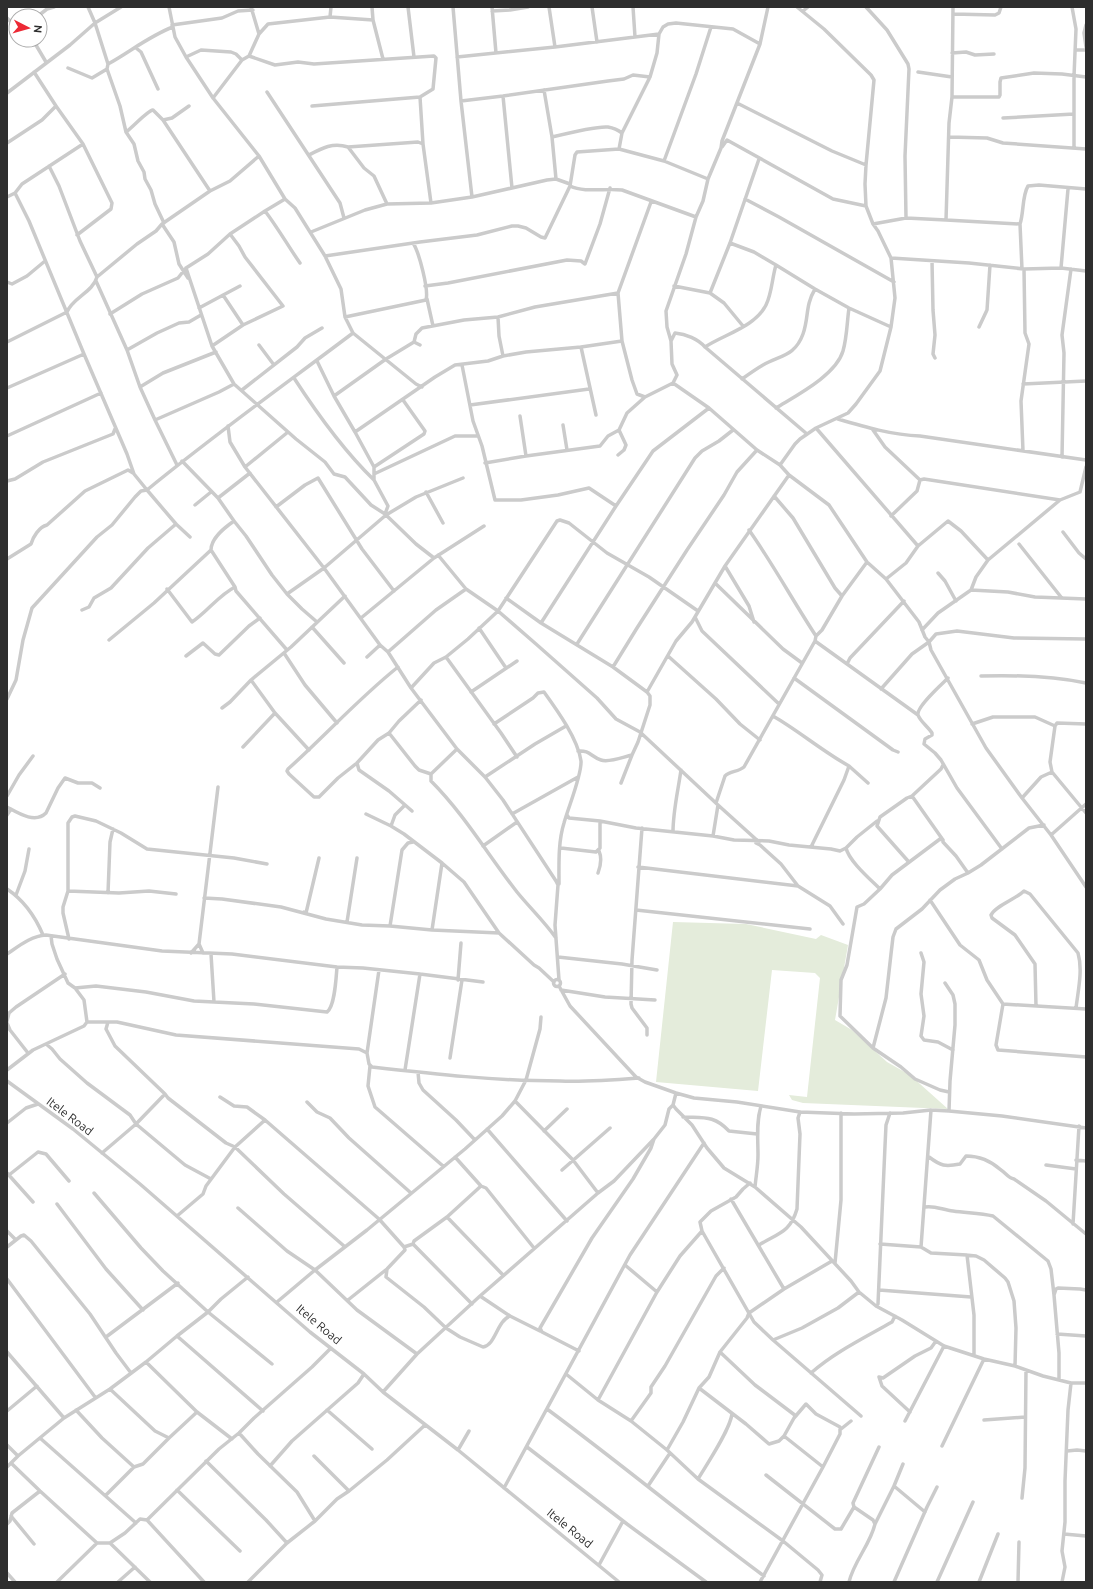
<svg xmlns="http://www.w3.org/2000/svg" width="1093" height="1589" font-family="Ubuntu,sans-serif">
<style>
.green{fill:#e4ecdb}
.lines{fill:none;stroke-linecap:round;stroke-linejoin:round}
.street{stroke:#cbcbcb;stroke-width:3.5}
.labels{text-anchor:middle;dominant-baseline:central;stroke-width:4;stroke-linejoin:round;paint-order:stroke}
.street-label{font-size:12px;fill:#2e2e2e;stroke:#fff}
</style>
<rect width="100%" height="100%" fill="#fff"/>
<path class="green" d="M673,922L746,924L816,939L821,935L848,945L835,1020L852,1030L887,1062L910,1075L948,1109L803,1103L792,1100L789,1095L807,1097L820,978L815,973L772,970L758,1091L656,1082Z"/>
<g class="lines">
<path class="street" d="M88,7L95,23L108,64
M169,7L175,37L186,57L213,98L259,156L285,199L295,208L325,256L341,289L345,317L353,333L416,384L422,387
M251,7L259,34
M372,7L373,20L383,59
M408,7L414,57
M453,7L461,101L472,197
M492,7L496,53
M549,7L555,47
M592,7L597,42
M633,7L635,37
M768,7L760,44L722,141L721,148L708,179L703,201L696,217L686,254L666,311L667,327L671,341L672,364L677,375L673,383L709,408L757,450L780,465L789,475L829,505L867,562L886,579L919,622L925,637L929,642L931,650L986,748L1022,798L1051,835L1086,887
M866,7L887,30L908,64L909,69L905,156L906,218
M1072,7L1076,29L1074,76V148
M492,11L510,10L528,7
M803,11L808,7
M953,14L995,15L999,13L1001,7
M38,16L47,9L54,7
M330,17L373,20
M7,18L16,27
M172,25L222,18L238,11L253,10
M1086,25L1084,33L1086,47
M33,40L46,62
M136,48L141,52L158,89
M1075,50H1086
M952,53L966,52L975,55L994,54
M249,56L275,65L298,62L314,64L434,56L436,58L433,89L420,97L312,106
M186,57L201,50L231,52L236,54L242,60
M457,57L555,47L659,34
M68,68L92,78L107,69
M34,72L56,106
M918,72L952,77
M544,90L552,137L556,179
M267,92L340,203L344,218
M7,93L70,45L95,23L121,7
M503,96L512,188
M420,97L423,144L431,203
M952,97H999L1000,95V82L1001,78L1034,73L1062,74L1086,77
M213,98L242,60L249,56L259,34L268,24L330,17L331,7
M461,101L503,96L608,81L624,79L633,75L650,77
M737,103L832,151L866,165
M1003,118L1074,114
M163,120L210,191
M126,132C133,127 147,111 153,110L163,120L172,118L189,106
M552,137C564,134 597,126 608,127C614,128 618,130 622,133
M949,137L987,138L1003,143L1086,149
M7,143L42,120L56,106L83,144L112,203L111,209L77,235
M348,147L364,168L374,176L387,204
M722,147L727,140L833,199L866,206
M619,149L622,133L650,77L657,53L659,34L663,27L668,24L676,23L733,29L760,44
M309,155C322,148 333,142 348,147L418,142L423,144
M664,161L696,74L711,27
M49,166L59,186L80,241L97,277
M570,186C585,193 605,188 622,190L696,217
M15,193L29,221L84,354
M7,197L15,193L22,184L83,144
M745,199L779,217L894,282
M265,211C278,228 288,246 300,263
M946,220L1020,224C1024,212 1022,196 1028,186L1039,185L1086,189
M164,223L155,204L151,190L145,179L144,172L138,161L134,144L126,132L120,106L107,69L108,64C130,52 149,36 173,27
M162,224L174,242L179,264L188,278
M873,224L906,218L946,220L949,123L952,97L953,7
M1020,224L1022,269
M311,232L365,210L387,204L431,203L472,197L547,180L556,179L570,184
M730,243L754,252L776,265
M325,256L420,242L477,235L512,226H518L526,228L541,237L545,238L570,186L575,155L577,152L619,149L664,161L708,179
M891,258L969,263L1024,269L1061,268L1086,271
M932,261L933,310L935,335L933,354L935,358
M186,268L212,346L234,384L296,439L325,462L334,474L345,477L371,505L385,514L416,544L434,558
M1061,268L1068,189
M96,281L127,350L140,387L155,420L177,465
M7,282L12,284L27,276L45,261
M425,286L448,283L567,260L581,261L585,264L600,224L610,188
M674,286L710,293L724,303L743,326
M710,293L730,243L759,159
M223,295L243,325L283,306L245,257L239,246L230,234
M427,299L433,326
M199,308L240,286
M110,314L142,294L178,278L186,268L208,254L230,234L265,211L285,199
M345,317L426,300C429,290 419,252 413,243
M498,317L499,336L503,356
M979,327L987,310L990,265
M671,341L675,333C686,334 698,339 705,347C725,334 755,327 766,305C772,293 772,278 776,265L815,289L849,308L891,327
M7,342L67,312C72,298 93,292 97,277L137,244L156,231L162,224L210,191L230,181L259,156
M414,342L420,345
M259,345L274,365
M212,346L243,325
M581,347L596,415
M705,347L807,434
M127,350L157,333L179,323L189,322L201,315
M317,361L334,396L355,432L435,377L455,365L488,361L503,356L526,352L581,347L622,341
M462,365L473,421L482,446L495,500H521L558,495L589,488L616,506L541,623
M294,378C318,415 343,450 374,480
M742,379C749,374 756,369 763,365C781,355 795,356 803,334C809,317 805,306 815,289
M1023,384L1086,381
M140,387L163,373L216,352
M7,388L84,354L127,454L134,474L147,490C214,435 284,385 353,333
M242,390L297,347L305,338L322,328
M334,396L386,359L414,342L416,334L422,328L464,320L498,317L535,307L618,293
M645,397L637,394L632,380L622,341L618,293L651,202
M470,405L589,389
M776,408C797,395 836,375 843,351C847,337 847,322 849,308
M520,416L526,456
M838,419C865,427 892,435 920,436L1086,460
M155,420L219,392L234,384
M563,425L567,450
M228,426L230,442L245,467L324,568L380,645L388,652L411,688L457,749L485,777L503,800L556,881L558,885L555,925L559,980
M816,428L918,546
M873,430L885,447L920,480L924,479L1060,500L1080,492L1086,467
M355,432L374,467V480L388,506L385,514
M7,436L101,393
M1023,451L1021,401L1029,344L1025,333L1024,269
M618,455L624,450L626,445L619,430
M1062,457L1064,353L1062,335L1071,269
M182,461L218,498L234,521L246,536L272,575L287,594L302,609L317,622
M485,463L526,456L600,446L608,436L619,430L627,413L645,397L673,383
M780,465L795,444L800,439L816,428L848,413L856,404L880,371L891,327L895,298L891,258L878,231L873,224L866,206L865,184L866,165L874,80L871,75L824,29L797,7
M245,467L288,432
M374,467L424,434L425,431L403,400
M374,474L455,436H478
M7,481L15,479L43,462L113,434L115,429H116
M426,492L443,523
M774,496L793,518L835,588L842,596
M218,498L250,473
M195,505L211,492
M616,506L653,451L709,408
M276,507L305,485L318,478L362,549L394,591
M891,516L917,491L920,480
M234,521C224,528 211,538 211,550L235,587L236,591L287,650
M749,530C773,564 793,601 816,636
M1063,532L1079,553L1086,559
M1019,544L1061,597
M438,555L466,589
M7,559L31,544C33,537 39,527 47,525L85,491L128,470L133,473
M988,560L1060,500
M725,566L749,606L754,622
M938,573L945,581L956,601
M886,579L906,563L918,546L948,521L961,531L988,560L976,577L971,590
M715,583L783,649L802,663
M167,589L192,622C207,612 219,595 235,587
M287,594L324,568L386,515L416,497L463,478
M506,598L541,623L613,667L647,692L650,696V705L638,742L632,755C623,757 609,763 601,760C591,757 590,750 578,751
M82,610L89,607L94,598L111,588L148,548L176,524
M695,617L702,631L779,704
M361,618L434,558L484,526
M312,627L344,663
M479,628L506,668
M922,630L938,613L971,590L1008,592L1035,597L1086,599
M109,640L154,603L211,550
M815,641L918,715
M577,644L695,458L702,451L719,441L733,430
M388,652L436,610L466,589L498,611L536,644L597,698L616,719L640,732L718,805L759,842
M284,653L305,685L337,723
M186,656L203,643L215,654L219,655L249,626L260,618
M668,656L716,699L740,724L760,740
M367,657L380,645
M446,657L501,733L517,757
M847,664L850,658L904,601
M398,667C359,698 325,736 288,769L287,771L289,774L314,797H319L338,778L357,763L378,740L389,733L399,721L421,700
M613,667L637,628L687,550L724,495L737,472L757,450
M981,676C1015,675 1052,676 1086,683
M794,678L893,750L898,752
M948,678C942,684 916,707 918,715C920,721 928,727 932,733V735L925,739L924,744L935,753L941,760L957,788L1002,849
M411,688L434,663L446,657L468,639L498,611L557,521L560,520L569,523L607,553L649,577L698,611
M881,689L912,654L929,642L936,634L957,631L1014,638L1086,639
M471,692L517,661
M647,692L676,641L692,622L725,566L789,475
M7,699L16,680L23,640L32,608L97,537L112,525L135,497L141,491L147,490L176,524L190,537
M222,708L230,702L251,680L291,647L345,596
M275,713L309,750
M773,716C799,731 822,751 849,766L844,780L811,847
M494,724L533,698L538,693L544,692C557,710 578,739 581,761C582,775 568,808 564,823C558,842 559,864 559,884
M972,724L993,717H1035L1055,726L1057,723L1086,724
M389,733L415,766L419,770L431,774
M243,747L275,713L251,680
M457,749L431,774V781C464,814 488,855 517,892C530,908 544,921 556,938
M357,763L359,770L389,791L412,811
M849,766L868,783
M1052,772L1086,813
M485,777L535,744L566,726
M621,783L632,755
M7,796L19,775L33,756
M912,796L943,840
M1022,798L1041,777L1052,772L1050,762L1055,726
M716,803L725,776C730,771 738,772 744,767L815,641L816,636L822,630L842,596L867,562
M7,807C18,813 35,824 46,813L58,788L65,778L78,783H92L100,788
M366,814L391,826L404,834L442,863L464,882L499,933L534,965L539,968L554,982
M512,814L578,777
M7,815L11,809
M567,815L569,818L600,821L636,828L713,836L734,840L769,841L789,845L831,849L840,851L846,848C849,861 870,879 879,888
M391,826L395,815L405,805
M642,828L632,960L631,1004L632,1008L647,1028V1035
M673,832C673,811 678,791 681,770
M1051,835L1086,804
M713,836L718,805
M756,843L760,845L781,864L798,886
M483,846L517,822
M561,848L596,852L600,848V821
M846,848L857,837L877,821
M908,861L877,826L880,817L907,798L912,796L941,769L943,765
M638,867L798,886L830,906L843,924
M598,873C601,865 602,858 599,851
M7,889C25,901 35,916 43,935
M68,891L119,893L149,891L176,894
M108,893L110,842L113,829
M16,895L25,871L29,849
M204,898L222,899L281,907L326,919L362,925L390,926L432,930L499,933
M930,900L960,945L979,960L987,980L1003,1004L996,1045L998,1050L1086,1057
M636,910L810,929
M304,912L306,913L319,858
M347,922L357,858
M390,926L402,850L408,843L413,842
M432,930L442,863
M69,939L63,913V907L68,891V823L72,817L75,816L96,821L121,833L147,849L234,858L267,864
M191,953L199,944
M203,953L199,944L218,787
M921,953L924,962L921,994L924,1016L921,1036L924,1040L938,1042L953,1050
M7,954C19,946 31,936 46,935L162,951L232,954L337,967L363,968L420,974L483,982
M211,954L214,1002
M558,957L622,964L657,970
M553.5 983a3.5 3.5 0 1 1 7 0a3.5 3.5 0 1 1-7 0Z
M458,980L461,943
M945,983L953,995L955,1004V1025L950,1081L949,1111
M559,986L570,1006L636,1077L645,1082L676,1093L694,1098L737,1102L800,1112L854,1114L903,1113L931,1110L949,1111L1002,1116L1086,1128
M75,988L96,986L146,992L194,1001L254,1004L327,1012C335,1006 336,978 337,967
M561,990L605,997L655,1000
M1003,1004L1086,1009
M1036,1006L1035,964L1015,935L992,918L991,915C995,906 1016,899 1024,891L1030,894L1078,953C1083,970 1078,991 1076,1008
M7,1021L9,1013L16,1007L65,974
M87,1022H117L176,1035L359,1049L367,1053L369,1064L372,1067C434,1074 497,1081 560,1081C586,1082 613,1080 639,1078
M108,1022L106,1029L115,1046L165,1094
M7,1023L10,1030L28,1053
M46,1044L52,1049L60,1059L87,1083L130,1115L136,1124L185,1165L211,1179
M873,1048L886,998L891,954L893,937L896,929L922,909L940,890L955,879L968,873L981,865L1029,828L1044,825
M367,1053L379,970
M450,1058L462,980
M370,1066L368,1086L375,1107L443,1166
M7,1070L33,1050L84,1026L87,1022L84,1000L75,988L68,983L57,959L52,944L51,936
M405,1070L420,974
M418,1072L419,1083L423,1090L456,1120L475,1140
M7,1081L73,1129L140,1184L310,1332L364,1374L383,1392L458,1450L619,1582
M949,1092L940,1090L915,1079L901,1067L873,1048L840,1016L841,980L847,965L857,907L864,904L880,889L892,875L940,839L943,840V842L956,856L968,873
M676,1093L673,1105L676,1109L692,1125L707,1148L724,1168L755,1187L801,1227L851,1281L859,1292L876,1306L902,1320L944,1346L984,1359L1015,1366L1043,1376L1071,1383H1086
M220,1097L234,1106L247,1107L265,1120L379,1219L404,1247
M515,1101L573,1160L598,1193
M307,1102L317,1112L330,1118L349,1138L411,1193
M683,1117C704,1118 714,1115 729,1131L757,1134
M7,1123L26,1108L38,1104
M487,1129L567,1221
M544,1131L567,1109
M102,1153L136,1124L165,1094L168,1098L226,1143L235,1147L284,1194L344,1246
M455,1157L481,1186
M929,1157C941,1166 945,1167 960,1164L966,1156C979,1156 991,1161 1001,1170C1006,1173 1008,1178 1014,1179L1046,1201L1086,1234
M1076,1160L1086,1161
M1046,1165L1076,1169
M562,1170L610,1128
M7,1173L33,1202
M9,1175L38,1152L46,1154L69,1181
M755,1187C756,1176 758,1166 758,1155C758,1139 756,1122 761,1106
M94,1193L141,1248L163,1271L208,1312L272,1364
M731,1199L784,1289
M57,1204L106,1269L143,1310
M925,1207C934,1205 943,1210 953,1211C966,1213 980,1213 993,1216L1048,1261L1051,1269L1054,1295
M238,1208L287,1251L315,1270L357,1310L417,1354
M177,1216L203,1194L206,1186L235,1147L265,1120
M447,1217L503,1275
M1073,1224L1079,1126
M7,1231L16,1240
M702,1231L754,1322L773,1340L802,1328L838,1308L859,1292
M413,1244L472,1304
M880,1244L921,1247L931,1253L967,1255L974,1315V1355
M759,1245C778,1233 790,1233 797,1209L800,1134L798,1118L800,1112
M7,1247L21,1236L24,1235L31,1241L90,1314L116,1353L131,1373
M404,1247L413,1244L414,1241L447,1217L481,1186L486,1188L534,1248
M921,1247L931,1110
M966,1255L976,1256L984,1260L1005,1278L1008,1282L1014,1301L1016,1328L1015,1366
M835,1263L841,1200V1113
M625,1265L657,1292
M387,1269L386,1277L424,1307L446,1328L460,1337L483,1347C495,1346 497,1321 510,1316L540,1331
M7,1279L95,1397
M879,1290L971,1297
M480,1296L510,1316
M348,1300L387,1269L405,1250L404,1247
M277,1302L315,1270L367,1230L465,1149L502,1116L515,1101L526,1080L540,1029L541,1017
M876,1306L878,1304L885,1146L886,1125L890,1113
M1057,1334L1086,1336
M177,1336L263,1411
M106,1337L178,1283
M773,1340L861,1416
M579,1351L542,1332L540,1328L592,1238L633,1179L651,1148L654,1139L665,1125L669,1109L673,1105
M7,1352L64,1418
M720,1352L755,1385L796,1416
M146,1362L197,1412L232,1439
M811,1373C835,1352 864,1338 892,1322L895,1316
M566,1374L598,1400L631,1421L667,1450L698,1479L783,1541L818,1570L822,1575L820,1582
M1059,1380V1353L1054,1295L1056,1289L1058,1288L1080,1289L1086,1290
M699,1388L746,1424L769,1444L779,1441L784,1436
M110,1389L155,1431L169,1438
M383,1392L417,1354L480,1296L598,1193L614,1181L654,1139
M598,1400L657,1292L680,1256L702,1231L700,1222L711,1211L736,1197L743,1189L750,1183
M547,1409C620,1463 691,1522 764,1576
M76,1410L102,1438L134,1467
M327,1410L372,1449
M7,1411L37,1386
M910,1412L882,1386L879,1377L883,1378L915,1356L931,1348L936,1341
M984,1420L1025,1417
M631,1421L651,1393V1387L665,1366L716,1276L724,1268
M905,1421L944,1346
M841,1429L851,1421
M239,1433L258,1454L297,1492L315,1521
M40,1438L136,1523
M7,1445L18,1456
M942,1446L984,1359
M527,1447L627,1524L706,1582
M458,1450L469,1431
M667,1450L683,1422L699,1388L709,1377L720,1352L747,1318L749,1313L784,1289L832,1261
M1067,1451L1077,1450L1086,1451
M314,1456L349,1491
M206,1461L266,1520L287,1543
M11,1463L40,1491L97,1543
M903,1464L894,1486L925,1512
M270,1466L292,1441L358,1383L364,1374
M7,1467L18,1456L64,1418L110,1389L146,1362L177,1336L208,1312L221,1299L248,1277
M766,1475L835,1529H841L854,1507L853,1503L879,1447
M698,1479C707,1464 730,1430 732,1414
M648,1486L670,1453
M504,1488L630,1255L704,1143
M177,1490L240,1551
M106,1495L134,1467L143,1464L169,1438L197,1412
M1022,1498L1025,1468L1026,1370
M11,1516L34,1544
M147,1520L204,1582
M7,1524L10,1521L12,1513L40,1491
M875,1524L894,1486
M1064,1534L1086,1536
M110,1543L150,1582
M599,1565L623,1521
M7,1573L15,1582
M57,1582L97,1543H110L125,1533L140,1519L147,1520L219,1449L239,1433L254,1418L312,1367L331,1348
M118,1582L135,1567
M248,1582L287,1543L315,1521L337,1499L349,1491L387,1460L425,1425
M760,1582L823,1467L840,1434V1427L816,1414L806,1404L794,1418L784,1436L823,1467
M849,1582C854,1561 870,1545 875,1524L873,1520L854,1507
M894,1582L927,1507L937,1487
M937,1582L973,1502
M979,1582L998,1534
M1018,1582L1019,1542
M1062,1582L1065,1567L1062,1551L1065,1522V1481L1068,1410L1071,1383"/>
</g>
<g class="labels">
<g class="street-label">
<text transform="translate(70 1116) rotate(37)">Itele Road</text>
<text transform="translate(319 1324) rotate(40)">Itele Road</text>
<text transform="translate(570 1528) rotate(39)">Itele Road</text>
</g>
</g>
<rect width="1093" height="1589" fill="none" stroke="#2e2e2e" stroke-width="16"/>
<g transform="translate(28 28) rotate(96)"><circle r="19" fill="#ffffff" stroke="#ababab"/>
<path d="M0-3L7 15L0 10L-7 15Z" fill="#ec2935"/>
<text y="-6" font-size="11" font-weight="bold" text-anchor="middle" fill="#2e2e2e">N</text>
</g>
</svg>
